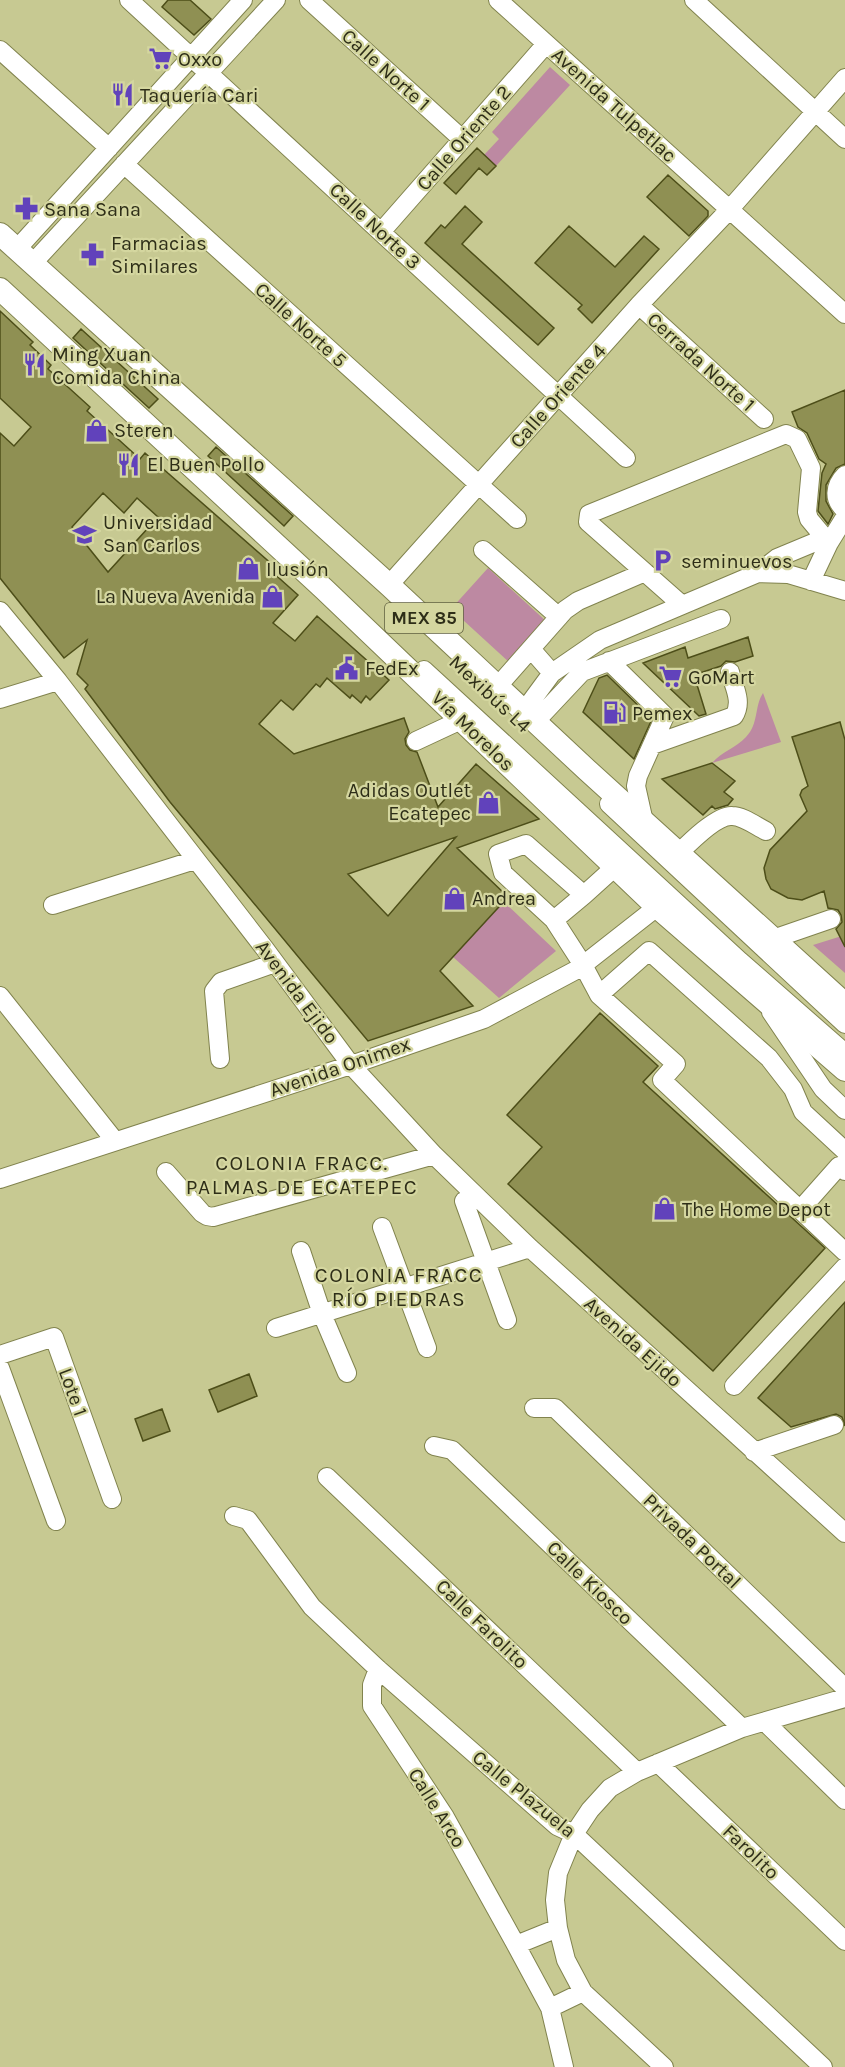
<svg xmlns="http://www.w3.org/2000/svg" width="845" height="2067" font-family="Karla,sans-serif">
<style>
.green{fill:#bd89a2}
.building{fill:#8f9053;stroke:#4d4e19;stroke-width:1.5;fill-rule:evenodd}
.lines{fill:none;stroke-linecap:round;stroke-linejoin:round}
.minor-casing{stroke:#81834e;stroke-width:20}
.major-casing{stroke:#81834e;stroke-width:24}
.minor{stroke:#fff;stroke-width:18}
.major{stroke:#fff;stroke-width:22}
.labels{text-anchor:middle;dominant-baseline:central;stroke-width:4.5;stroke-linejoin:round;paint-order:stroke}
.shield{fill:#d4d69f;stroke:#606040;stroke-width:1.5}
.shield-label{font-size:18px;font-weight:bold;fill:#2e2e18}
.poi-label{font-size:20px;fill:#2e2e18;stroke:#d4d69f;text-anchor:start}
.street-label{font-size:20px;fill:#2e2e18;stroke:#d4d69f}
.neighbourhood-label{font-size:21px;letter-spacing:1.5px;fill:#2e2e18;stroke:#d4d69f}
</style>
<rect width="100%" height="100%" fill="#c7c992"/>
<path class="green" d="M550,67L570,85L496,166L484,155L499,139L492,132Z
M488,568L548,623L511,664L451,609Z
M763,693L781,742L712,763C722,751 736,748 746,737C759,723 754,707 763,693Z
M503,901L556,951L499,998L453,957Z
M845,935V973L813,945Z"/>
<path class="building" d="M168,0H190L211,19L194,35L162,7Z
M477,148L496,166L487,175L479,168L456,194L444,183Z
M668,175L708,211V216L689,236L647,197Z
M465,206L482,222L462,244L554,328L538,345L425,243L441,225L445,228Z
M569,226L615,267L644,236L659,249L592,323L578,309L582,305L535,263Z
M0,311L33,342L30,345L51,365L48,369L90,407L87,411L140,459L145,453L274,566L270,570L298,595L273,623L295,641L317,616L389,680L370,700L366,696L361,703L352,695L350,698L327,678L320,687L316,684L293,710L281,700L259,724L294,754L404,718L409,732L405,739L406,745L410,750L417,752L438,807L476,764L539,819L457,848L508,897L440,971L473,1006L368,1041L170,802L85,689L88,685L77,674L87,640L64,658L0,578V433L14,446L31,427L0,398ZM103,493L124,513L137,498L158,517L108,572L72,527ZM456,837L388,916L348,874Z
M81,329L158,399L149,408L73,338Z
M845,390V464L836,468L826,485V501L833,514L828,524L818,511L822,473L826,464L819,459L807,433L798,427L792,412Z
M216,447L293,516L284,526L208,456Z
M748,637L753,656L735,662L726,661L721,666L694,675L706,714L699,716L643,663L685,647L688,658Z
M607,675L652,719L634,759L583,712L599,678Z
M840,722L845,740V947L836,929L842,922L841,915L838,910L828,908L824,891L802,900L788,898L771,889L766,879L764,868L770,850L807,811L800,795L802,790L808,786L792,737Z
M712,763L735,781L724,792L733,799L728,805L715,809L712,806L703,815L662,779Z
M600,1013L658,1066L643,1082L825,1248L713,1371L508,1184L542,1147L507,1115Z
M845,1302V1426L842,1417L836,1414L791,1427L758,1398Z
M249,1374L257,1396L218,1412L209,1390Z
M162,1409L170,1431L143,1441L135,1419Z"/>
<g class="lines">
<defs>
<path id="minor" d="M129,0L626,458
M309,0L462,139
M498,0L845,314
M694,0L845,139
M0,50L109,148
M124,164L517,519
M381,232L546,44
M16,250L243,0
M32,264L276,0
M639,305L764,419
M845,475C834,486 833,500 845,510
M829,543L845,517
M483,550L559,617
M758,573L777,558L825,538
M389,585L639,305L729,210L845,78
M682,605L588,522L589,514L786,434L797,439L811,468L807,512L809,519L829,543L811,581
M0,611L58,681L265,949L351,1065L434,1155L530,1248L845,1533
M531,649L552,673L600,640L758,573L788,574L845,591
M609,661L665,716L638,776L636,786L644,822
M424,670L740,961L845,1053
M498,686L565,610L578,601L645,572
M0,699L58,681
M524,711L552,673
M535,722L582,672L721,619
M416,741L461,720
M652,745L734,716C743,702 734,687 730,672
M609,804L845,1024
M679,853C689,843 717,815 732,816C743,816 756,826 766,831
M615,867L584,895L526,844L498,854L503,873L554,920L583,965L599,995L676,1064L662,1080L845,1252
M53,905L195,860
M554,920L584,895
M773,939L831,919
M599,995L649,951L769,1058L793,1089L803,1112L845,1151
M0,996L115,1141
M771,1012L823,1089L845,1110
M220,1059L214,991L221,982L275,963
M166,1172L202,1213L207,1216L213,1217L434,1155
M0,1179L351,1065L484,1019L578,969L657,907
M464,1201L507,1320
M800,1210L839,1166L845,1171
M382,1227L427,1348
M301,1251L322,1314L347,1373
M276,1328L530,1248
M0,1355L54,1337L112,1499
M0,1368L56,1521
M734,1386L845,1267
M534,1408H555L845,1688
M434,1446L452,1450L742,1728
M754,1452L834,1425
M327,1477L637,1772
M234,1516L248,1520L312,1607L378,1669L557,1826L574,1834L823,2067
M378,1669L372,1685V1706L445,1817L516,1945L550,2008L564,2067
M765,1722L845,1800
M658,1763L845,1941
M516,1945L558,1928
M550,2008L583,1992
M664,2067L583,1992L566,1960L558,1928L555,1900L558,1873L574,1834L590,1810L610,1788L637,1772L742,1728L845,1698"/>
<path id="major" d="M0,234L389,585L587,770L845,1004
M0,289L324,589L657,907L845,1070"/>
</defs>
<use href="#minor" class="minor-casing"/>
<use href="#major" class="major-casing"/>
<use href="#minor" class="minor"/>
<use href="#major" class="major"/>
</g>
<defs>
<symbol id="supermarket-bare" viewBox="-9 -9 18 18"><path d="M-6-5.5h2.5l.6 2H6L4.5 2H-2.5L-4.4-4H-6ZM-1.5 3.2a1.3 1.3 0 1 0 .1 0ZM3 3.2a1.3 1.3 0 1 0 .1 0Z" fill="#6142bb" stroke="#d4d69f" stroke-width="2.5" paint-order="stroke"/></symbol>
<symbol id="restaurant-bare" viewBox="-9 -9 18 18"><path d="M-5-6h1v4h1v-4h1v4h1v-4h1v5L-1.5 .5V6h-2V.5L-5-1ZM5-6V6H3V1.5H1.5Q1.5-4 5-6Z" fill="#6142bb" stroke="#d4d69f" stroke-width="2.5" paint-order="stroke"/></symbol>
<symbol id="pharmacy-bare" viewBox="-9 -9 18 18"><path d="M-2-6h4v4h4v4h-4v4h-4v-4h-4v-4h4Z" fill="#6142bb" stroke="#d4d69f" stroke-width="2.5" paint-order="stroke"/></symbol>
<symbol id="shop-bare" viewBox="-9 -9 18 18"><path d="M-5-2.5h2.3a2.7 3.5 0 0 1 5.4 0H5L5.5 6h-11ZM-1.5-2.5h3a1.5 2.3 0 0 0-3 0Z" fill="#6142bb" stroke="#d4d69f" stroke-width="2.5" paint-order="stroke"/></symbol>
<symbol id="university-bare" viewBox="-9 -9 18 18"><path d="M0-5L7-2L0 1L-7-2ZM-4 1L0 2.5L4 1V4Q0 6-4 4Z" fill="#6142bb" stroke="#d4d69f" stroke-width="2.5" paint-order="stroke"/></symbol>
<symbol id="parking-bare" viewBox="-9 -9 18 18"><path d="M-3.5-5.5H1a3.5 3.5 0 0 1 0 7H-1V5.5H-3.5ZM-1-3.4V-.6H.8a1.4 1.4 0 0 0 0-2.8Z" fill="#6142bb" stroke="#d4d69f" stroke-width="2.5" paint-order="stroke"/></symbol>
<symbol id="civic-bare" viewBox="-9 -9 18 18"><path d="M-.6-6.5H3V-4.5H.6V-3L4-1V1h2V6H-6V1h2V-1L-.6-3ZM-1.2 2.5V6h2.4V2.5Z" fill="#6142bb" stroke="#d4d69f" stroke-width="2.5" paint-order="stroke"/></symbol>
<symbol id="fuel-bare" viewBox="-9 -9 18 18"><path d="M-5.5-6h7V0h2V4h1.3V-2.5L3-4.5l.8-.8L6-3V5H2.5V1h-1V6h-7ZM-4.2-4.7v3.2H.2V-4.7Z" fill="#6142bb" stroke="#d4d69f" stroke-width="2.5" paint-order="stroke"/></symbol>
</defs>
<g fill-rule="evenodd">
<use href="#supermarket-bare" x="144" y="42" width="33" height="33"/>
<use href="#restaurant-bare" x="106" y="78" width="33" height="33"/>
<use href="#pharmacy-bare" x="10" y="192" width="33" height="33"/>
<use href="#pharmacy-bare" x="76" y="238" width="33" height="33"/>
<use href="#restaurant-bare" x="18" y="348" width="33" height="33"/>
<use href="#shop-bare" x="80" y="414" width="33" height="33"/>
<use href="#restaurant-bare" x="112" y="448" width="33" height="33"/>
<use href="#university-bare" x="68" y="518" width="33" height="33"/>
<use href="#parking-bare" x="646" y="544" width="33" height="33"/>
<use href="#shop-bare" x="232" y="552" width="33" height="33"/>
<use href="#shop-bare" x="256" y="580" width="33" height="33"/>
<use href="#civic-bare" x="330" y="652" width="33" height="33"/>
<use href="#supermarket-bare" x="654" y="660" width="33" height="33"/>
<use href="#fuel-bare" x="598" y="696" width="33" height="33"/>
<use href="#shop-bare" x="472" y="786" width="33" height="33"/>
<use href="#shop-bare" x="438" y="882" width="33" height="33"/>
<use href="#shop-bare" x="648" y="1192" width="33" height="33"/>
</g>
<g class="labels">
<rect class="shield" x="385" y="603" width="78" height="30" rx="4.5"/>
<g class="shield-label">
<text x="424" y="618">MEX 85</text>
</g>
<g class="poi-label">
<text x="178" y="59">Oxxo</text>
<text x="140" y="95">Taquería Cari</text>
<text x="44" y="209">Sana Sana</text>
<text x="111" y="243">Farmacias<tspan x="111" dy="23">Similares</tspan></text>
<text x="52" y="354">Ming Xuan<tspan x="52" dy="23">Comida China</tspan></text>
<text x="114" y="430">Steren</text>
<text x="147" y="464">El Buen Pollo</text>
<text x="103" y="522">Universidad<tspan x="103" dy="23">San Carlos</tspan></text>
<text x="681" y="561">seminuevos</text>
<text x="266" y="569">Ilusión</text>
<text x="255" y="596" text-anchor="end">La Nueva Avenida</text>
<text x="365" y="668">FedEx</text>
<text x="688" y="677">GoMart</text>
<text x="632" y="713">Pemex</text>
<text x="471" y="790" text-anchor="end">Adidas Outlet<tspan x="471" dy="23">Ecatepec</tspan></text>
<text x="472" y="898">Andrea</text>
<text x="682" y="1209">The Home Depot</text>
</g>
<g class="street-label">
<text transform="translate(386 70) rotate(42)">Calle Norte 1</text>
<text transform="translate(614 105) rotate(42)">Avenida Tulpetlac</text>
<text transform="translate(464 138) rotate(-49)">Calle Oriente 2</text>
<text transform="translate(375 226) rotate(43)">Calle Norte 3</text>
<text transform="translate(301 325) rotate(42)">Calle Norte 5</text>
<text transform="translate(701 362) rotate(42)">Cerrada Norte 1</text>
<text transform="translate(558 396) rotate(-48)">Calle Oriente 4</text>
<text transform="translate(490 694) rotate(43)">Mexibús L4</text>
<text transform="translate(473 731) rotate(44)">Vía Morelos</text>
<text transform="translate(297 992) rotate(53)">Avenida Ejido</text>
<text transform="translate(340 1067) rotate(-19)">Avenida Onimex</text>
<text transform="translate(633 1342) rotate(42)">Avenida Ejido</text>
<text transform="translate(73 1392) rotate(70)">Lote 1</text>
<text transform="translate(692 1541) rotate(44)">Privada Portal</text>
<text transform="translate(590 1583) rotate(44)">Calle Kiosco</text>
<text transform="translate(482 1624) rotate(44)">Calle Farolito</text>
<text transform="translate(524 1794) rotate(39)">Calle Plazuela</text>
<text transform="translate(437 1808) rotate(58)">Calle Arco</text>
<text transform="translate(751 1852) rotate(44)">Farolito</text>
</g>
<g class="neighbourhood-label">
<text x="302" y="1163">COLONIA FRACC.<tspan x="302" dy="24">PALMAS DE ECATEPEC</tspan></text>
<text x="399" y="1275">COLONIA FRACC<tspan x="399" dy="24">RÍO PIEDRAS</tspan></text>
</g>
</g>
</svg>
